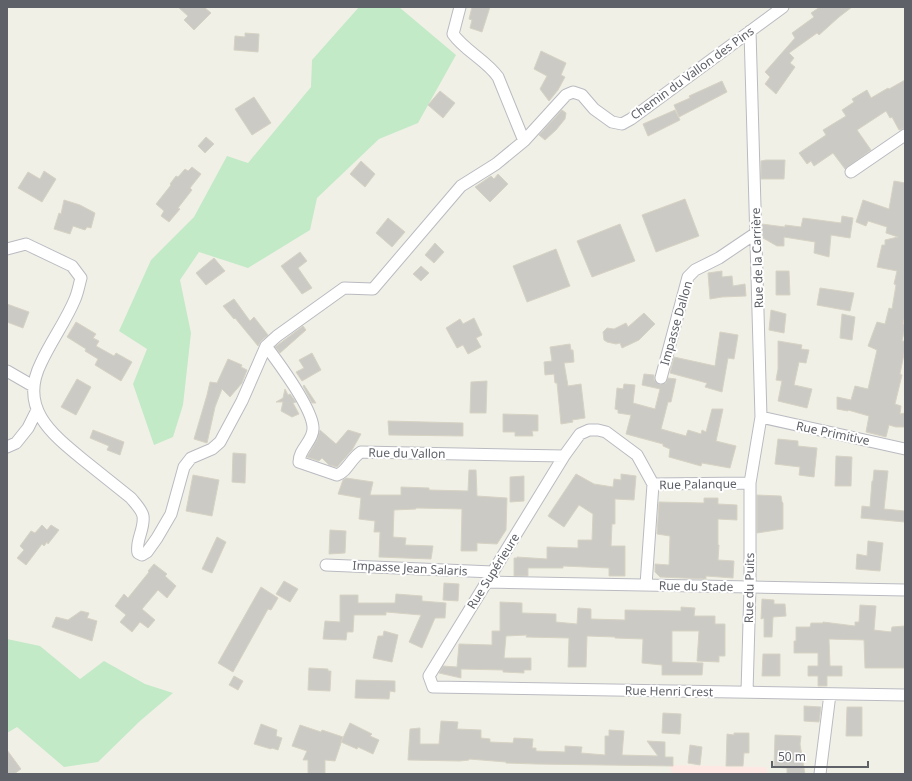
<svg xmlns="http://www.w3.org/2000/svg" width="912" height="781" font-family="'Noto Sans',sans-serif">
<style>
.medical{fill:#fde8e4}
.green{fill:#c2eac6}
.building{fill:#cccac4;stroke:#d6d3c4}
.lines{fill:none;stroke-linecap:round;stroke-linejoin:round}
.minor-casing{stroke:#b9bbc1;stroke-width:13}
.minor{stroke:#fff;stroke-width:11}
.labels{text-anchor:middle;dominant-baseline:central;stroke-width:4;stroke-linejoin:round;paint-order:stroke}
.street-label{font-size:12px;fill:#5e6168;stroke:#fff}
</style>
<rect width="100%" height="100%" fill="#f1f0e7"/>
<path class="medical" d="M670,765L766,767L768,774H672Z"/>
<path class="green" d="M359,7H399L456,55L418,123L379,139L317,198L310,230L248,268L199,252L180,280L191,333L183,405L173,437L154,445L133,384L147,349L119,331L151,260L194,217L227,156L248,163L311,87L312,60Z
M7,639L40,646L80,679L104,661L145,684L173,693L140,721L98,762L64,767L17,727L7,733Z"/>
<path class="building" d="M178,7H204L211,13L194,30L184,20L188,16Z
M472,7H490L482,32L470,28L472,20L469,19Z
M820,7H852L839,17L819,35L817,33L789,53L794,58L790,63L795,67L776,94L765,84L770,77L765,72L795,38L792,33L814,17L811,13Z
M245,33L259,34L258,52L234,50L235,36L245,37Z
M541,51L566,63L561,75L565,77L558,90L549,101L540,89L547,76L534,69Z
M905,80V128L899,130L892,117L890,118L886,111L857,130L871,150L845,169L833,153L814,166L811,161L807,164L799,153L826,135L823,130L846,116L842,110L854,102L852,99L867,90L871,98L888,88L889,89Z
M722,81L727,92L679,117L674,105L690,98L689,96Z
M440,91L455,103L443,118L428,105Z
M254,97L271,123L252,135L235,109Z
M562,110L566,113L565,119L556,130L545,140L539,135Z
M675,110L680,120L648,136L643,124Z
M206,137L214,144L205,153L198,146Z
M766,160H785L784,179H761V161Z
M361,161L375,174L365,187L350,174Z
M192,167L201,174L190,188L192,190L178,208L180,209L169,222L161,216L164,211L156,204L171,185L170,184L176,176L178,177L185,169L188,171Z
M44,171L56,179L42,202L18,188L28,172L40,179Z
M498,174L508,184L490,202L475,187L491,176L494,179Z
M894,181L905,183V315L903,324H905V328L902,341H905V349L900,374L902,375L895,404L901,406L900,414L905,413V427H896L889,425L886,437L866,432L869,416L848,410V411L837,409V397L851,400L855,386L868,389L877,350L868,346L877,322L885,324L889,308L892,309L896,285L894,284L897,271L877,267L882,245H885V240L898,237L886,233L887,227L868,221L866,226L856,222L863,200L889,209Z
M685,199L699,236L656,252L642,215Z
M64,200L80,205L95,213L91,228L87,227L85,230L73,226L70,234L54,229L59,213L61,214Z
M842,216L853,218L850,238L831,235L829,257L814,253L815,242L784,237V246H777L763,238L762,224L785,227V225L801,227L803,218L841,223Z
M388,218L405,232L392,247L376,233Z
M620,224L635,261L592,277L577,241Z
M435,243L444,252L434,263L425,255Z
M556,249L570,286L527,302L513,266Z
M300,252L307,261L298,268L312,288L302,294L281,266Z
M214,258L225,271L206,285L196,273Z
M421,266L429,273L421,281L413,274Z
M722,271V277L732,276L733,286L745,284L746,296L722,297L710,299L708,273Z
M776,271H789L790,295H776Z
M820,288L854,293L850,311L817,305Z
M234,299L250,321L254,317L268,335L261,341L258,346L235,318L234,319L223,306Z
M7,304L29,312L23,328L7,322Z
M771,310L786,314L784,333L769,330Z
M644,313L655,324L639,340L622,348L620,343L616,344L607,342L604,340L603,332L607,328L614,329L626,323L628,327Z
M842,314L855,317L852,340L840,338Z
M474,318L482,335L476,338L481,347L468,354L463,345L457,348L446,328L460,319L463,324Z
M76,322L96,334L93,338L99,341L96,346L114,356L116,353L132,362L121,381L95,365L98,359L85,351L86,349L67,337Z
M303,326L306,330L280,353L275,347Z
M720,332L738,335L734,359L728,358L722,392L705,387L707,383L670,373L674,357L715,366Z
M778,341L802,345L801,349L809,350L806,363L799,362L794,385L812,389L807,408L778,401L782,381L776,380L778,369Z
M570,344L571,350H573L574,362L564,363L568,386L581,384L585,418L572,420L573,422L561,424L557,383H555L554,374L545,375L544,362L552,361L550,347Z
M312,353L321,370L302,381L296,372L304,368L299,360Z
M228,359L242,365L241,367L247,370L242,383L230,397L222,389L215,407L207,443L194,439L207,395L210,382L217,383Z
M644,374L654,375V380L660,385L666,383L668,378L676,379L671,402H668L661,429L686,436L688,430L701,434L702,430L706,432L712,409H723L716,441L736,446L730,468L702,463L701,466L669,457L670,449L663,446V444L626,434L631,415L618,413V410L615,409L617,388L623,389L624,384L635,385L633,403L655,409L660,389L642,385Z
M77,379L91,387L76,415L61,407Z
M487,381L486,413H470L471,382Z
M304,385L316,403H312L303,386Z
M285,389L288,395L290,394L296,402L293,403L299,414L292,417L281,411L283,402H276L283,398Z
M503,414L538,415V431H532L533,436H515V432H503Z
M388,421L463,423V436L389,435Z
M93,430L124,442L120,455L107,450L109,446L90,438Z
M320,430L336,444L348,430L361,434L352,450L337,467L329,465L322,458L319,461L307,457L317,440Z
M778,439L798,441V446L817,448L814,477L799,475L800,467L775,464Z
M233,453L246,454L245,483L232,482Z
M836,456L852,457L851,486H835Z
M469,470H476L477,496L507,498L506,530L497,544L477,543V551H461L462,509L416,508V509L394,510L393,537L406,538L405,545L433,546L431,559L379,557L380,532H374L375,521L359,519L361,498L338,494L343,480L346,478L373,482L370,495H401V487L429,488V490L468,491Z
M874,470L888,471L884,509L905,511V522L861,518L862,506L870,507L872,481H873Z
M576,474L594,484L613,487L614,479L621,480V474L636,476L634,500L615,499V524H612L611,546H625V576H609V568L563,566V568H528V576H514V558H517V557L547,559V547L578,548V540H592L593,514L579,505L564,527L548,516Z
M193,475L219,480L212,516L186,511Z
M524,476V501L510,502V477Z
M757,495L781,496L782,502L783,503V529L757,533Z
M704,498H718V504L737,505V520L718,519V545H719L718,560L734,561L733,578L706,576V579L660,577L655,572V564L669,565L670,536L657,534L659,502L704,503Z
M42,525L47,530L51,525L59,530L48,544L47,542L44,546L42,544L26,565L17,558L24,550L20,546L31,531L35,533Z
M330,530L346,531L345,553L329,554Z
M217,537L226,542L212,573L202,569Z
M868,541L883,543L880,571L856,569L857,554L867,556Z
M154,564L167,574L165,576L176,586L167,598L158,590L142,609L155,620L148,628L140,622L132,632L120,622L126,615L115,606L124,594L128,598L149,572L148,571Z
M284,581L298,589L290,602L276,594Z
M444,583L459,584L458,601L443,600Z
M261,587L278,598L271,610L268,609L233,672L218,663Z
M396,594L422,596V601L446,603L445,618H435L422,648L409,642L421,615L386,612V615H354L353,632H347L346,640L323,639L325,621L340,622V595H358V603H395Z
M762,599L774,600V604H785L786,616L773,617L772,637H764V618L761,619Z
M500,602L522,603V613L556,614V622L577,624L578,608L591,609V619L625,620V610L681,611V607L695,608L694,616H715V624H725V656H719V662L697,661L699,631H672V662L703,663L702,675H662V665L642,663L643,639L615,638V637L587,636L586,667H568L569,638L526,637L527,635L506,636L504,658H531V670H524V673L503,672V670L461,669V678L439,673L443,666L457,667L459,644L492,645V631H500Z
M860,605L876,606L874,630L891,632L892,627L905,626V668H865L864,640L829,639L830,666H842V676H827V686H818V676H808V666H818V653H794V641H796V627H810L811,623H823V622L855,626V622H859Z
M81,611L89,613L87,618L97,621L92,641L52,627L56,617L68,620Z
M384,631L398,635L392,662L373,658L378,636H383Z
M763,654H780V676H762Z
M309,668L328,669V671H331L330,691L308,690Z
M234,676L243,681L238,690L229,685Z
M356,680L395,681V692L390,691L389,699L355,698Z
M804,706L821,707L819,722L804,721Z
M847,707H862V736H846Z
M663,713L681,714L680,734L662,733Z
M441,721L458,722L457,729L481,730V738L490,739V742L513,743L514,738L533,739L532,748H536V751L565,752V746L582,747L581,753L605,755V736H609V730L624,731L622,755L658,756L647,741L665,742V757H673V766L536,764L506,763V762L469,759V760L460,761L408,760L410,729L420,728V744H439Z
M350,723L372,734L370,736L379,740L373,754L358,747L357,749L341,742Z
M261,724L277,730L276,736L282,738L278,750L272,748L271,749L254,744Z
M300,725L321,732L322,730L343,737L335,761L325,760V774H308V760H303L307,751L292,746Z
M734,733H749V753H744L743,766H726L727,734L734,735Z
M775,735L801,736L800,744L805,774H787V768L774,767Z
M690,745L702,747L700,765L688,763Z
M7,750L21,769L14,774H7Z"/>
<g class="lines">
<defs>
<path id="minor" d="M460,7L453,34C465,51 486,60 498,77L524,141
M851,172L905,135
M7,249L26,244L72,266L81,278C79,285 78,292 75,299C66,321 51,341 41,363C18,409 53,435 86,462C101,474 116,486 131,498C135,503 142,510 143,516C145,529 135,541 138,553L142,555L147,552L157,538L171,514L184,467L191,458L212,449L220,442L242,401L266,346L277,336L344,288L373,289L461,186L496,164L524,141L566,95L573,92L582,95L594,109L612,122L622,124L631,119L783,7
M266,346C278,362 314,410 313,429C313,441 299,449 299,462L337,475C347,472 351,458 361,452L564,456
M7,371L33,386
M661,378L688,277L695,270L719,258L756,233
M761,417L905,449
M7,447L16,443L28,428L37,410
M750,483L653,484L637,455L606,432L598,430H589L580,434L564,456L429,676L433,687L905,695
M326,565L493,572
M487,582L905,590
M646,585L653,484
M747,692L750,587V483L761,417L750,31
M820,774L830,694"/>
</defs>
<use href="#minor" class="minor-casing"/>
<use href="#minor" class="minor"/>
</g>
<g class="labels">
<g class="street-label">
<text transform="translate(692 73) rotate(-36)">Chemin du Vallon des Pins</text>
<text transform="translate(757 258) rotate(-92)">Rue de la Carrière</text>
<text transform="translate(676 323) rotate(-74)">Impasse Dallon</text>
<text transform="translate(833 433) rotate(12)">Rue Primitive</text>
<text transform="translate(407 453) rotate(1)">Rue du Vallon</text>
<text transform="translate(698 484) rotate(-1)">Rue Palanque</text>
<text transform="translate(410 568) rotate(3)">Impasse Jean Salaris</text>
<text transform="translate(493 571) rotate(-58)">Rue Supérieure</text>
<text transform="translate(696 586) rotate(1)">Rue du Stade</text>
<text transform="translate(749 588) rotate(-89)">Rue du Puits</text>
<text transform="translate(669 691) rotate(1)">Rue Henri Crest</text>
</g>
</g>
<rect width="912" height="781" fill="none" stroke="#5e6168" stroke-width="16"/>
<path d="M772 761v6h96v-6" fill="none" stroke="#5e6168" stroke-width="2"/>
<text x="778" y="761" font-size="12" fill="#5e6168" stroke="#ffffff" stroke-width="3" paint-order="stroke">50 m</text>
</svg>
